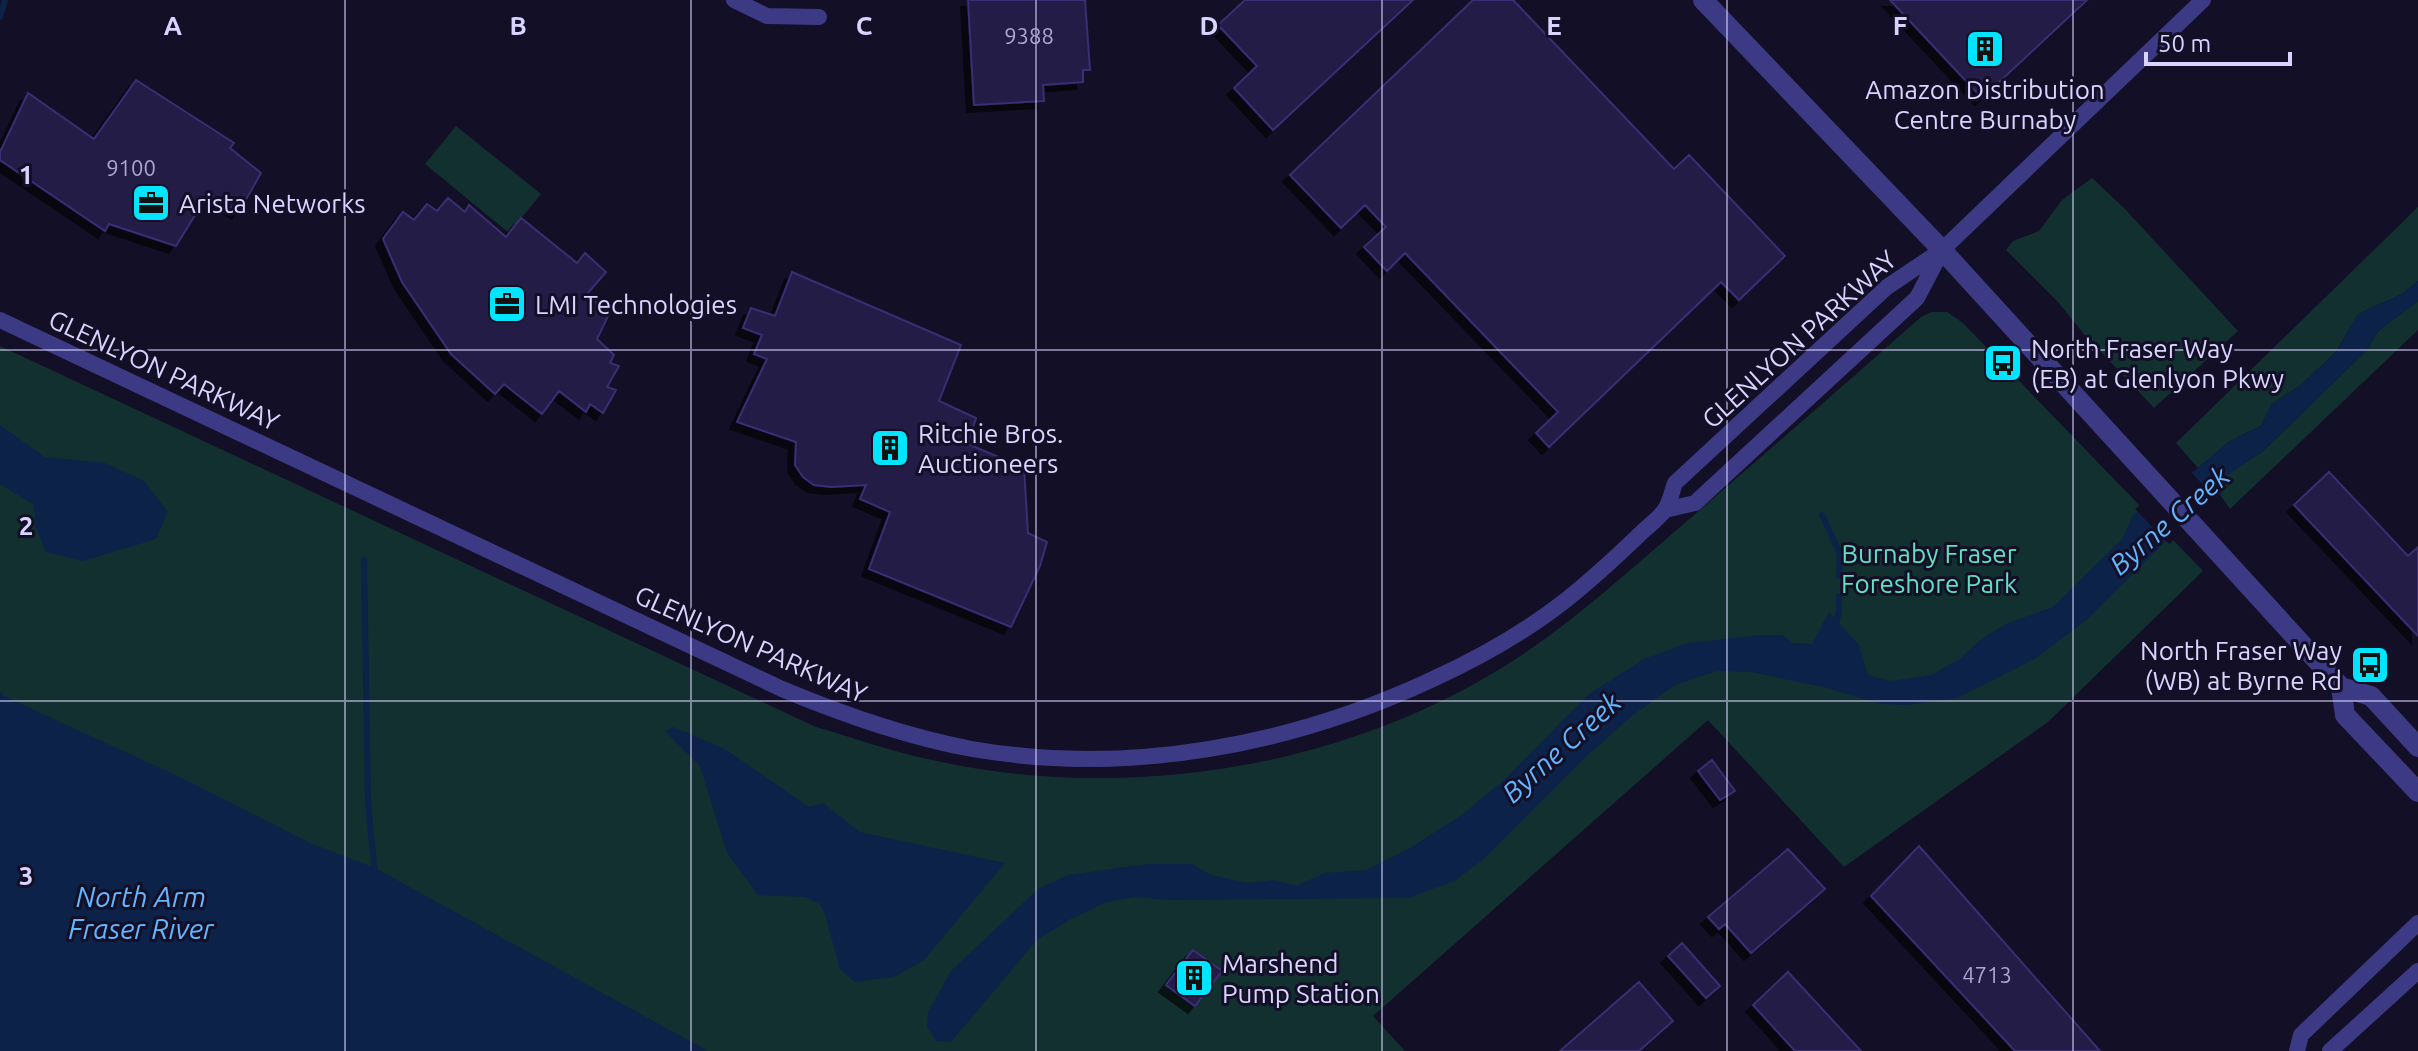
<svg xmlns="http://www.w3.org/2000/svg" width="2418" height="1051" font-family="Ubuntu,sans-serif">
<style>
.green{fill:#12302f}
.water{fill:#0c2248}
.pier{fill:#130f26}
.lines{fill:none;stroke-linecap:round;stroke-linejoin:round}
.stream{stroke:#0c2248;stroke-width:6}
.building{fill:#241b47;stroke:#3b2d73;stroke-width:2;filter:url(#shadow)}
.minor{stroke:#3d3a85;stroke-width:16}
.tertiary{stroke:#3d3a85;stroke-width:20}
.grid{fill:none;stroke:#d9d4ff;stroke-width:2;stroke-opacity:0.55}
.labels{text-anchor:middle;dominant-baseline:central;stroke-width:6;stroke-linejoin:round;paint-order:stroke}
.number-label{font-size:22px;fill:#aca6d1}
.poi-label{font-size:26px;fill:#d9d4ff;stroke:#130f26;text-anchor:start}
.street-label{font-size:26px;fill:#d9d4ff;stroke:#130f26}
.park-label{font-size:26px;fill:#5fe0c0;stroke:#130f26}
.water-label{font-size:28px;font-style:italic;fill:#62b6ff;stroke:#130f26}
.grid-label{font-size:26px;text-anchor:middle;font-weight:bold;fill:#d9d4ff;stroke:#130f26;stroke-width:6;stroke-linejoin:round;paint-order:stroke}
</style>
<defs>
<filter id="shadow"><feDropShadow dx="-7" dy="7" stdDeviation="0" flood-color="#0009"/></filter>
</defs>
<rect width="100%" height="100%" fill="#130f26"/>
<path class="green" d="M456,126L541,194L509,233L425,164Z
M2092,178L2124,208L2238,331L2154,408L2083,333L2058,302L2006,250L2013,241L2039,231L2062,200Z
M2418,207V281L2402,294L2358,314L2336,352L2302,384L2272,404L2261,426L2230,441L2198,468L2176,443Z
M2418,301V330L2230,509L2220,495L2226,475L2262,452L2367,350L2378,331Z
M1931,312H1947L1963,323L2203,571L2048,722L1844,867L1708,720L1373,1016L1405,1051H590L0,762V346L816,727C855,738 893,752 932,760C1117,801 1324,772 1488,676C1556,637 1614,584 1673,533C1756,462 1838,390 1921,317Z"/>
<path class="water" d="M2418,281V301L2378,331L2367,350L2262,452L2227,475L2220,495L2167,540L2089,618L2036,658L1958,698L1906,705L1881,704L1823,687L1751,672L1717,671L1675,685L1633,715L1589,754L1484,859L1454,881L1408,898L1169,900L1133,897L1104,903L1069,920L1037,940L951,1042L936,1041L927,1027L928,1012L951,971L1038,889L1068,875L1147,864H1192L1211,875L1247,883L1274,880L1297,886L1324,873L1367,870L1410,848L1463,814L1504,780L1589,694L1644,659L1688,643L1760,635H1782L1793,643L1812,644L1829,612L1859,645L1868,675L1890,681L1931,675L1960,659L1980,640L2008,623L2053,607L2123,538L2133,515L2198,468L2230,441L2261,426L2272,404L2302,384L2336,352L2358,314L2402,294Z
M0,425L45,457L105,463L144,481L168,512L156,539L83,561L46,552L35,525L34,505L0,484Z
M0,691L2,695L188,781L310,843L375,868L708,1051H0Z
M673,727L725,749L809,807L823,803L860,832L1005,863L924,960L894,977L855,982L840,969L825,914L820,904L805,897L758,895L727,853L700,766L665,731Z"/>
<path class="pier" d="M2189,470L2218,501L2169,544L2135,509Z"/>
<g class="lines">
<path class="stream" d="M0,17L5,0
M1822,515L1840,554L1839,576
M364,560L368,802L375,876
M1835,628L1839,612V596"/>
</g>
<path class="building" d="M968,0H1085L1090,70H1083V82L1043,85L1044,101L974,105Z
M1245,0H1413L1273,130L1234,88L1257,66L1218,25Z
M1473,0H1513L1674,169L1689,155L1785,256L1739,300L1721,282L1549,447L1536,433L1558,412L1405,253L1387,271L1364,247L1386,227L1365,205L1341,228L1290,175Z
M1890,0H2087L1982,98Z
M136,80L234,143L230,148L261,173L239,212L208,194L176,246L109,224L105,231L0,160V152L28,93L94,139Z
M448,198L465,212L469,205L506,237L521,218L577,263L585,253L606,272L587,294L609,314L597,339L614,355L610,363L619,366L607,387L616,390L603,413L590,404L586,412L559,391L542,414L504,384L495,394L451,354L402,282L383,239L403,212L414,220L427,204L437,211Z
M792,272L961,345L939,401L976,418L968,444L1024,468L1028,533L1047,542L1040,566L1011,627L869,569L890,512L860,499L866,485L831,487L814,485L803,477L795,465L796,442L737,422L767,359L754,354L762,335L743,328L751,308L775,316Z
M2329,472L2408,556L2418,547V636L2294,505Z
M1712,760L1735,791L1720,800L1698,771Z
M1919,846L2100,1051H2015L1871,896Z
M1788,849L1825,889L1751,953L1725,924L1719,929L1708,917Z
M1682,943L1720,986L1706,998L1668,956Z
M1193,950L1222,971L1195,1006L1166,985Z
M1788,972L1861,1051H1795L1753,1005Z
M1639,982L1673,1021L1639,1051H1560Z"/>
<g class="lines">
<path class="minor" d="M734,0L767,16L819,17
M0,320L782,689C844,715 907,737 972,749C1128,776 1289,746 1431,680C1479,658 1524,633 1566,600C1591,580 1615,558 1638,536C1646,528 1657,520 1664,511C1670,503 1672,491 1675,483L1887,287L1942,250L2203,0
M1665,510L1695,503L1917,298L1940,254
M2297,1051L2301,1035L2418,923
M2330,1051L2418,971"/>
<path class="tertiary" d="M1703,0L1942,250L2341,687L2371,696L2418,747
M2341,687L2345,715L2418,792"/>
</g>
<path class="grid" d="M345,0V1051M691,0V1051M1036,0V1051M1382,0V1051M1727,0V1051M2073,0V1051M0,350H2418M0,701H2418"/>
<defs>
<symbol id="building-square" viewBox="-11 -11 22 22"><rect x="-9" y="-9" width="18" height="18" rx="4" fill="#00e5ff" stroke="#130f26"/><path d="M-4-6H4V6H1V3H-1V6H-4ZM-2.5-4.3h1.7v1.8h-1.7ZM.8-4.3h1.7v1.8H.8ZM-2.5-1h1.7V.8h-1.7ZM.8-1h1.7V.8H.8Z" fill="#111"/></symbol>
<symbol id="office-square" viewBox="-11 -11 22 22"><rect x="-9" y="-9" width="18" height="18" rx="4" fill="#00e5ff" stroke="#130f26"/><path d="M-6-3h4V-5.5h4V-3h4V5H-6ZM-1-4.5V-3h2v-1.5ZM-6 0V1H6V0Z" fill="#111"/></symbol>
<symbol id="bus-square" viewBox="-11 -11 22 22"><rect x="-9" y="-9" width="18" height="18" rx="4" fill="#00e5ff" stroke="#130f26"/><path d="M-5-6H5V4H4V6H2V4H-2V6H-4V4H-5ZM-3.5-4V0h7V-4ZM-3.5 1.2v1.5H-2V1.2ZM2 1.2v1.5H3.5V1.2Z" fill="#111"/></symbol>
</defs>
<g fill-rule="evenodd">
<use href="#building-square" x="1963" y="27" width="44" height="44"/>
<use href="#office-square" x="129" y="181" width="44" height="44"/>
<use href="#office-square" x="485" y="282" width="44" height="44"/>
<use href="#bus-square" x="1981" y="341" width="44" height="44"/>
<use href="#building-square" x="868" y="426" width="44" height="44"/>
<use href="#bus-square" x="2348" y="643" width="44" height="44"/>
<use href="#building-square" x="1172" y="956" width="44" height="44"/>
</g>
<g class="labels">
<g class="number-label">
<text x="1029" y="35">9388</text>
<text x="131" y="167">9100</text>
<text x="1987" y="974">4713</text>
</g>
<g class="poi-label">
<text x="1985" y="89" text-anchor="middle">Amazon Distribution<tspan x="1985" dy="30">Centre Burnaby</tspan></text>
<text x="179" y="203">Arista Networks</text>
<text x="535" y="304">LMI Technologies</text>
<text x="2031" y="348">North Fraser Way<tspan x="2031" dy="30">(EB) at Glenlyon Pkwy</tspan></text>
<text x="918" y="433">Ritchie Bros.<tspan x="918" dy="30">Auctioneers</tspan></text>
<text x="2342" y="650" text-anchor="end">North Fraser Way<tspan x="2342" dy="30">(WB) at Byrne Rd</tspan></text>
<text x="1222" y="963">Marshend<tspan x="1222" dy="30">Pump Station</tspan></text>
</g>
<g class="street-label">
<text transform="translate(1799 339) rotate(-42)">GLENLYON PARKWAY</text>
<text transform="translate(164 370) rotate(25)">GLENLYON PARKWAY</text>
<text transform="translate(751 644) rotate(24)">GLENLYON PARKWAY</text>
</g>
<g class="park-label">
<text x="1929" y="553">Burnaby Fraser<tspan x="1929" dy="30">Foreshore Park</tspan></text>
</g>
<g class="water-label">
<text transform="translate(2169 520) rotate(-41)">Byrne Creek</text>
<text transform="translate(1561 747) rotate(-42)">Byrne Creek</text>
<text x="141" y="896">North Arm<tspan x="141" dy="32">Fraser River</tspan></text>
</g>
</g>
<g class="grid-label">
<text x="173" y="35">A</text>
<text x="518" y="35">B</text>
<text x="864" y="35">C</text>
<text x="1209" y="35">D</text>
<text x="1554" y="35">E</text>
<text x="1900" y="35">F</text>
<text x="26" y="184">1</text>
<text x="26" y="535">2</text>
<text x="26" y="885">3</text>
</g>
<path d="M2146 52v12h144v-12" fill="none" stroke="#d9d4ff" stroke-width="4"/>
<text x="2158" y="52" font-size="24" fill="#d9d4ff" stroke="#130f26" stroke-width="6" paint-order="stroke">50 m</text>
</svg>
